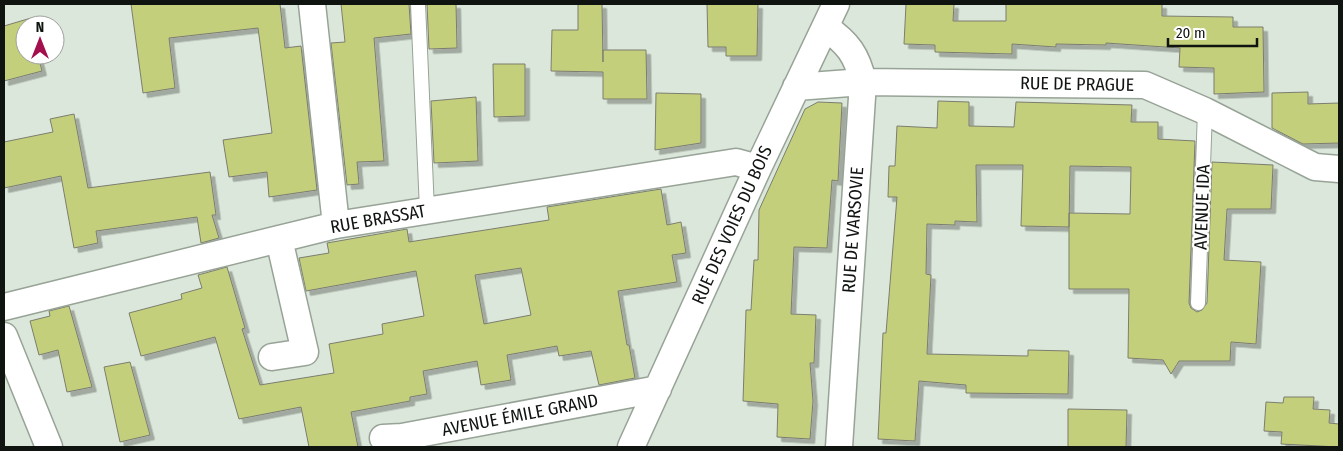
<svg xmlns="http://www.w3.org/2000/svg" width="1343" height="451" font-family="'Fira Sans Condensed',sans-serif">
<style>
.building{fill:#c4cf7c;stroke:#7b7d6f;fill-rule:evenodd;filter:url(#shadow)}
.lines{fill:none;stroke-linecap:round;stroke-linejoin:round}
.service-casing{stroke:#98a397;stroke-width:16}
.minor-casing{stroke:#98a397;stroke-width:29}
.service{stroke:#fff;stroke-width:14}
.minor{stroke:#fff;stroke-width:26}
.labels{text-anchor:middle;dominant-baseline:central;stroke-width:4.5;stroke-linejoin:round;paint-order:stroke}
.street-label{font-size:18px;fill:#101410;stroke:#fff}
</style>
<defs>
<filter id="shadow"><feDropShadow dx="4.5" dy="4.5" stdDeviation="0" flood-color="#0004"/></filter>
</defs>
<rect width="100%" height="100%" fill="#dbe7da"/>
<path class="building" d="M131,4H280L285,48L301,46L317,190L269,197L267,172L229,177L223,140L272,133L258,28L169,38L175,88L143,93Z
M341,4H409L411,34L374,38L384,161L357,162L359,184L347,185L331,43L345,42Z
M427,4H456L457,48L429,49Z
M578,4H602L603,62V50H646L647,99H603V72L551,71L552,30H578Z
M707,4H758L757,56H726V47H708Z
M906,4H954L953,21H1006V4H1162V16L1233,17V27H1263L1264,92L1214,94V68L1179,67L1180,48L1106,43V45L1056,44V47L1012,44V54L935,52V45L904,44Z
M31,18L33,25H25V55H38L42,71L4,81V26Z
M493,64H525V116L494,117Z
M1308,92V104L1339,103V143L1303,144L1272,128V93Z
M656,93L701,94V143L655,150Z
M476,97L478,161L434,163L431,101Z
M938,101L969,102V126L1014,127L1016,102L1132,105L1131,122H1158V139L1195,141L1189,303L1191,308L1197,312L1202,310L1207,303L1212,162L1273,165L1271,209H1227L1224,260L1261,262L1256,344L1231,342L1230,361H1179L1171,374L1163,360L1128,358L1129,289H1069V213L1130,214L1131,167L1070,166L1069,227L1021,226L1023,165H976L977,222L955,221V225L927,224L926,274L931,275L927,354L1028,356V350L1069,351L1068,394L966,393V385L919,381L915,441L878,439L883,333H886L897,197H888L889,166H895L897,126L937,128Z
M818,102L842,103L838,181L832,180L827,248L794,247L791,314L816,315L814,363H810L813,401L810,439L777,437L778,404L743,401L746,310H751L754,260H758L759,210L805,109Z
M74,114L88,188L210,172L216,215H212L219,238L201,243L197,217L96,231L98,243L74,248L61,176L4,188V142L53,132L50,119Z
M661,189L667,225L681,222L686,253L672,255L677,282L618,291L627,345H629L635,378L599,385L591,351L559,356L557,346L507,355L511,380L481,385L477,361L423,371L427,394L410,397V401L351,412L358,447H309L301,407L239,419L215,337L141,356L129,313L182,299L181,294L202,288L198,275L227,267L245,328L242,329L260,385L334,373L329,344L383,334L382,324L424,316L416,271L306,291L299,258L329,253L327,243L407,229L409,242L549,220L547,207ZM521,268L531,315L484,324L475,275Z
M69,306L92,387L67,392L58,350L39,355L30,321L50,316L49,311Z
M130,362L150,435L120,442L104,367Z
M1284,397H1314L1313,409L1330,410L1329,423L1339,424V447L1281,444L1282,432L1264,431L1266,402L1283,403Z
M1068,409L1127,410L1126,447H1068Z"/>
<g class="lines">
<defs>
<path id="service" d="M418,4L427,210
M1198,303L1205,111"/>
<path id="minor" d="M312,4L336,225
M825,27C848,43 857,55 863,82L839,447
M796,87L863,82L1145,85L1205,111L1315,167L1339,169
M4,307L336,225L736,162L758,168
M4,336L49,447
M272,357L305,352L279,239
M383,438L402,437L658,389
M631,447L758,168L836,4"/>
</defs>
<use href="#service" class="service-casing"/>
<use href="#minor" class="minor-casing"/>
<use href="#service" class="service"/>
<use href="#minor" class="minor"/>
</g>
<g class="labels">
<g class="street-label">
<text transform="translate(1077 84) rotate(1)">RUE DE PRAGUE</text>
<text transform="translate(1202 207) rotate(-88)">AVENUE IDA</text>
<text transform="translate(378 219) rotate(-10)">RUE BRASSAT</text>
<text transform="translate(732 225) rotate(-66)">RUE DES VOIES DU BOIS</text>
<text transform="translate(853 230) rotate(-86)">RUE DE VARSOVIE</text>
<text transform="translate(520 415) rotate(-11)">AVENUE ÉMILE GRAND</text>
</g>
</g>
<rect width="1343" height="451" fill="none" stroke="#101410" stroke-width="10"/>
<g transform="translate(40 40)"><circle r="24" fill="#ffffff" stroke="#9fa19f"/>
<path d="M0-4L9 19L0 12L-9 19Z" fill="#a40f4d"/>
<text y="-8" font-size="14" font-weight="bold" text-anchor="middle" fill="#101410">N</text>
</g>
<path d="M1168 38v8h89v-8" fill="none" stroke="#101410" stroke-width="2.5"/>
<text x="1176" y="38" font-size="15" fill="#101410" stroke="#ffffff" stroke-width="4" paint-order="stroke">20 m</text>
</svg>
